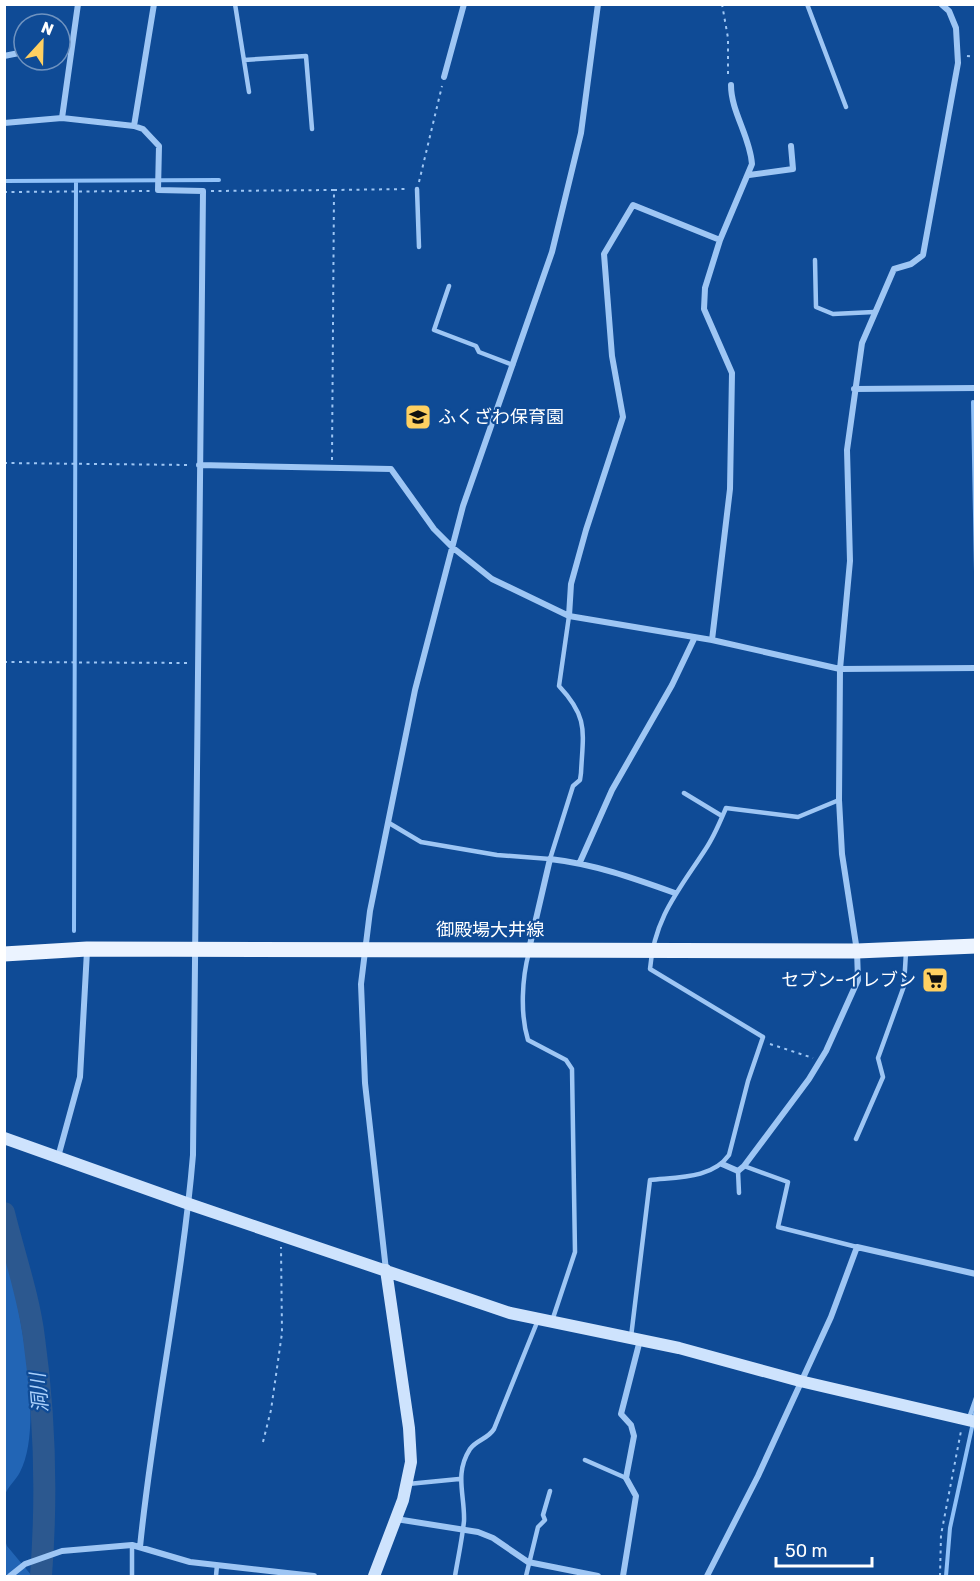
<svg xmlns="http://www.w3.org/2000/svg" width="980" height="1581" font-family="Rubik,'Noto Sans JP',sans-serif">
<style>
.green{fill:#2265b5}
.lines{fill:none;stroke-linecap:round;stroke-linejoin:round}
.stream{stroke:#90c1f8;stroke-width:4}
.river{stroke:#2c588f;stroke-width:22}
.path{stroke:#9ec6f4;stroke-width:2;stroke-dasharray:3 4.5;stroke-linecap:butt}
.lane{stroke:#9ec6f4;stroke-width:4.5}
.street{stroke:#9ec6f4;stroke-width:6}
.secondary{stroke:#cee3fd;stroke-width:12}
.primary{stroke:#ebf3ff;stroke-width:15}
.labels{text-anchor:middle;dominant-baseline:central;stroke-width:4.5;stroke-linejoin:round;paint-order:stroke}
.poi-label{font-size:18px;fill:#fff;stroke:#0f4b96;text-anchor:start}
.street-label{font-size:18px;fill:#fff;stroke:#0f4b96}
.water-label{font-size:20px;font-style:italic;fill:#aad0fb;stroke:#0f4b96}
</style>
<rect width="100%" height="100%" fill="#0f4b96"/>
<path class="green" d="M4,1245C17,1299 46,1422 20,1472C16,1480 8,1486 5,1495Z
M4,1537L7,1546L32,1576H5Z"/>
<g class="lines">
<path class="stream" d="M4,181L219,180
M973,402L976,571
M74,931L76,182
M946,1576L950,1528L976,1409"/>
<path class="river" d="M4,1213C14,1254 29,1297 34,1338C45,1417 47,1497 41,1576"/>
<path class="path" d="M722,4L728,38V76
M967,56L976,57
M419,182L442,86
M211,191L334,190
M4,192L150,191
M332,460L334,190L409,189
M4,463L191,465
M4,662L188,663
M770,1044L813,1058
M263,1442L271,1410L282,1333L281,1247
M940,1576L941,1535L961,1431"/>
<path class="lane" d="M235,4L249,92
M807,4L846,107
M244,60L306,56L312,129
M417,189L419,247
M815,260L816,307L833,314L874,312
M449,286L434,330L476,346L479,352L513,365
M684,793L722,816
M389,823L421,842L497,855L550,859L573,786L580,780L581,773C583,732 589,718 559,686L569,616
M529,952C522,978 520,1014 528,1040L566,1060L572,1069L575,1252L552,1321
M856,1139L883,1077L878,1058L904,986L906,952
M744,1166L788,1182L778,1227L857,1247
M738,1171L739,1193
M631,1337L650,1180C677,1177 712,1179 729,1155L748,1081L763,1037L650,969C654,918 679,890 705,850C714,837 720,822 726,808L798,817L839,800
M969,1418L976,1398
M585,1460L626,1478
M408,1484L459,1479
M132,1545V1576
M216,1576L217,1565
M455,1576C458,1558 462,1540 464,1521C465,1495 454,1474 470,1449C476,1440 488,1439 494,1429L538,1320
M526,1576L538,1527L545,1520L543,1515L550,1491"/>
<path class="street" d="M60,46L72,44
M4,56L24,52
M444,77L464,4
M62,118L78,4
M4,123L62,118L134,126L154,4
M134,126L143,129L159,146L158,190L203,191L193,1155C182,1286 153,1416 140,1547
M749,175L793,169L791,146
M854,389L976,388
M199,465L391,469L434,529L452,547L492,579L569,616L712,640L840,669L976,668
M569,616L571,584L586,530L623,417L612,356L604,254L633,205L720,240
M712,640L730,489L732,373L704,309L705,288L720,240L752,164C750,136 731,112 731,85
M580,862L612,790L672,685L694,639
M529,949L550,859C594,864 633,878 675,893
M58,1157L80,1077L87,951
M722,1164L738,1171L744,1166L809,1079L826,1051L858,980L857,951L842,854L839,800L840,669L850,561L847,450L862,343L894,269L911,264L923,255L958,63L956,28L949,11L941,4
M386,1270L365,1083L361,984L370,911L415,690L463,506L552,252L581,133L598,4
M396,1519L478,1532L493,1538L528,1562L598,1576
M10,1576L25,1564L62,1551L132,1545L190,1562L314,1576
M623,1576L636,1496L626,1478L634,1436L631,1425L621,1414L640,1340
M707,1576L758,1476L831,1317L857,1247L976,1274"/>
<path class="secondary" d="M4,1138L189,1204L510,1313L679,1348L800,1381L976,1422
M374,1576L403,1500L411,1462L409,1428L386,1270"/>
<path class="primary" d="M4,954L87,949L857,951L976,946"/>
</g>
<defs>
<symbol id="school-square" viewBox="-11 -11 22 22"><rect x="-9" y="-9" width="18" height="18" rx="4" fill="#ffd061" stroke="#0f4b96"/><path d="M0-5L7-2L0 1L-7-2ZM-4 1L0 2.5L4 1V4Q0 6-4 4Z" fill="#111"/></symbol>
<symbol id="supermarket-square" viewBox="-11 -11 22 22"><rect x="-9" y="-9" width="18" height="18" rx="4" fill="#ffd061" stroke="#0f4b96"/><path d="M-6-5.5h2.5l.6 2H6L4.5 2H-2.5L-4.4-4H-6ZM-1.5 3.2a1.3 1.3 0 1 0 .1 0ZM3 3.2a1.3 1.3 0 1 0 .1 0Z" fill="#111"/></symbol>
</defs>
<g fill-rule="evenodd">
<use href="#school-square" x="403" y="402" width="30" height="30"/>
<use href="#supermarket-square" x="920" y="965" width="30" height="30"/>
</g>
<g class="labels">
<g class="poi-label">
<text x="438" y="417">ふくざわ保育園</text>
<text x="916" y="980" text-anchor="end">セブン-イレブン</text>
</g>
<g class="street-label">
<text x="490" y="930">御殿場大井線</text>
</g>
<g class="water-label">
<text transform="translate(39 1393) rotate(-95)">洞川</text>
</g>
</g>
<rect width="980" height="1581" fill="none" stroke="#ffffff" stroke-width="12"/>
<g transform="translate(42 42) rotate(22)"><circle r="28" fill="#0f4b96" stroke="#6f93c0" stroke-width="1.5"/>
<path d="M0-4.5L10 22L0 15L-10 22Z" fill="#ffd061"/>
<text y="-9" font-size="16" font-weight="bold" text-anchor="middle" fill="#ffffff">N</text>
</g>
<path d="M776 1557v9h96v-9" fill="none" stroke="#ffffff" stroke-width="3"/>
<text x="785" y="1557" font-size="18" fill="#ffffff" stroke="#0f4b96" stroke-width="4.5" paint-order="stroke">50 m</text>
</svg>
